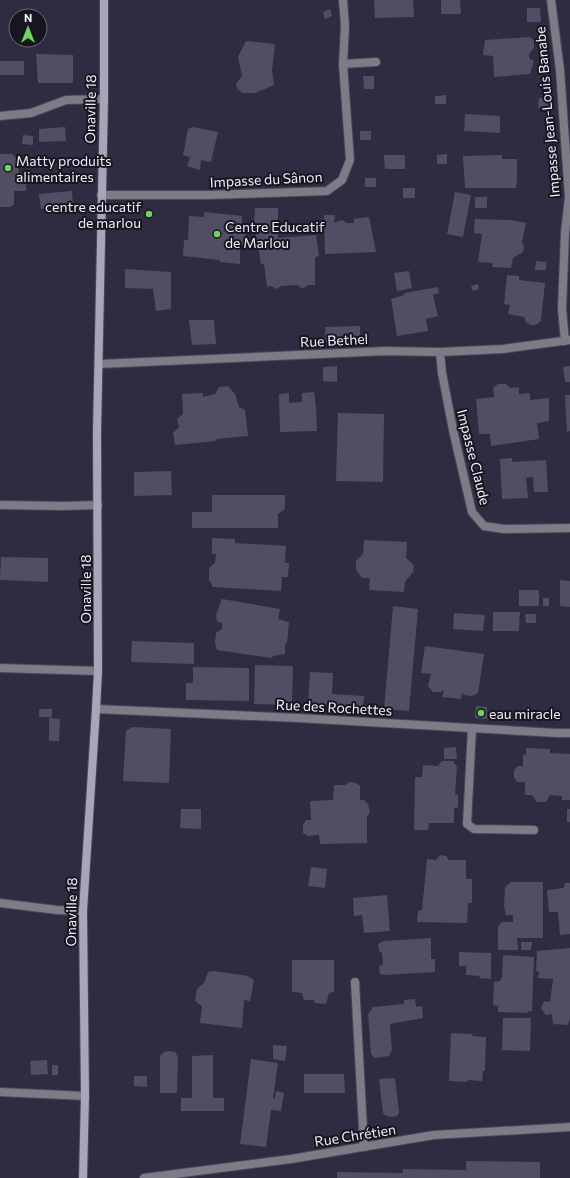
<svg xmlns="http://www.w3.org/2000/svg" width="570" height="1178" font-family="Commissioner,sans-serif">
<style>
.building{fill:#514d64}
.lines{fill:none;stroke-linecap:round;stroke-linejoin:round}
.lane-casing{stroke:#4a475b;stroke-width:10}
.street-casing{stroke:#4a475b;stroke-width:10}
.secondary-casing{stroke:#4a475b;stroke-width:10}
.lane{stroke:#7c7b86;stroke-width:8}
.street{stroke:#7c7b86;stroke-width:8}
.secondary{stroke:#a7a5b7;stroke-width:8}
.poi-dot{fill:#6ed360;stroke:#17161f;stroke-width:1.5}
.labels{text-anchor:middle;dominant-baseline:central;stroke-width:4;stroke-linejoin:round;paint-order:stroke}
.street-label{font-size:14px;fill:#efedfc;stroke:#17161f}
.poi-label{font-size:14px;fill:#efedfc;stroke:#17161f;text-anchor:start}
</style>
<rect width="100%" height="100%" fill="#2f2c41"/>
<path class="building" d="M374,0H413L414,17L375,18Z
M441,0H460L461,14H441Z
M527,8H540L541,22H527Z
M330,9L332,16L325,19L323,12Z
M529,37L534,40V48L529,54V58L534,61L530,74L494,77L493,56L483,55L485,40Z
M246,41L275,44L272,71L274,85L255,93H242L237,88L236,84L242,76L238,57Z
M36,54L73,55V83H38Z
M0,61H24V75H0Z
M363,76H374V89H364Z
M446,95V104H435V96Z
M539,98H549L548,108H538Z
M465,114L500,116V133L464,131Z
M65,127L66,141L39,142V129Z
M193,127L218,132L211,162L201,160L200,170L187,166L190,157L183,155L188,129Z
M360,131H371V140H360Z
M23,135L33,136V145L22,144Z
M0,154H12L18,160L19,177H27L26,191H14V204L10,207H0Z
M447,154V164H437V155Z
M384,155H405V169H385Z
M502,155V159H517V180L516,188H465L463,156Z
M365,178H376V187H365Z
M403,188H415V198H403Z
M72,191L73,206L41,209L39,194Z
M455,192L471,195L463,237L447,234Z
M475,197H487V208H475Z
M255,208H278V238L316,235L319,256L315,257V285H308L304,288H301L298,285L281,286L277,289L271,286L267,287L264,264H261L254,224Z
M204,212L242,216V231H246L244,246L240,245V264L220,262V260L183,256L184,240H188L189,216L204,217Z
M324,215H335L334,223L342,220L347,223H354V219L369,217L376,252L325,254Z
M475,219L511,220L526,223L522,242L524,247L523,252L513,258L511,268L492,267L493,263L478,262L482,234L474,233Z
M536,261L546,262V270H535Z
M125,269L171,272V309L156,311L153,289L125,288Z
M409,271L412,288L397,291L394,273Z
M507,275L519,276V280L545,283L541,321L536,325H530L526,322L524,317L508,314L510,305L504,304Z
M478,284L479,289L473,291L471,286Z
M438,287L439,293L433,295L438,316L426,319L428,331L397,336L391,299L404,295L405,293Z
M189,320H214L216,344L192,345Z
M360,326V342L326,343L325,327Z
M337,366V382L323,381V367Z
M570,366V382H565L563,367Z
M498,384H506L510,388L519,387V394L530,393V400L549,398V421L537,423L539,439L491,446L490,434H479L476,399L494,397L493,388Z
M228,386L235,394L239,407L245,410L248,436L216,439V441L175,445L173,433L179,427L177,419L183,414L182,394L203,393V397L215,394L219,387Z
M314,392L316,408L317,431L280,432L279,394L289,393V403L302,402V393Z
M565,395H570V431L567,432Z
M338,413L384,414L383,482L336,481Z
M512,458V462L546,460L548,492H534L533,477L526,478L528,498L502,499L500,459Z
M171,471L172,495L134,496V472Z
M212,495H285V509L278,514V528H192V512H212Z
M212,538L235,539V543L286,546L285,563H289L288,577H282L281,591L213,587L209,580V568L215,563L216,554H212Z
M364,540L407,542L406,558L414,565L413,572L405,582L404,592L369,590L370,578H362L356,570V561L363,554Z
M1,557L48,558V582L0,580Z
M560,580L570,581V607L560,606Z
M519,590H539V606H519Z
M543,598H549V606H543Z
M222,599L280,609L278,619L289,622L287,643L285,644V654L273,656L272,658L217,650L215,643L216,633L222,629V623L217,621L216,615Z
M393,606L418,609L409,711L384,709Z
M493,612H520L519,631H493Z
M454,613L485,615L483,631L453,629Z
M525,614H536V623H526Z
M132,641L194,643V664L131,662Z
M425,646L484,654L478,693L472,696L463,695L462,692L461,699L442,697L444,690L440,692H433L428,686L431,674L421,673Z
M255,665L293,666L292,705L254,704Z
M193,667L249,668V701L186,700V683H193Z
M310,672L333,673L332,694L364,696L363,707L308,704Z
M476,706L487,707V719L475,718Z
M39,709H52V717H39Z
M49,718L60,719L59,741H49Z
M132,727L171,729L169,783L123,781L126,731Z
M456,747L457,759H444V748Z
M526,748L550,749V753L570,754V800H562V796L550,795L546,802H537L532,795H525V782H517L514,777V770L518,766H523V755L526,754Z
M442,761H453L457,767L455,795H458V808H454V823H429L428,830H414L415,777H422L423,765L438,766Z
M349,782L356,783L360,786V800H364L368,804L370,812L367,817V843L320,844L319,835L308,836L303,833V825L306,820H311L310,801L333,800L334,785H345Z
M181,809H201V829L180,828Z
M567,809H570V822H567Z
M440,855L446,856L449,860H466V879H472V903H468L467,923L417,922L418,911L422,910L427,859L436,860Z
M311,867L327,869L325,888L308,886Z
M511,882H543V938H517L518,950H498V927L502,922H513V915H506L504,907L505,887Z
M565,883H570V934L560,935L558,912H549L547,890L564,888Z
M387,895L390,931L364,933L362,915L354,916L353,898Z
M431,938V959H435V972L384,975L380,974L379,967L383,964L382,953L379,951L378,944L384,941Z
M521,942H532L531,950H521Z
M570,948V1017L568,1025L553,1024L552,1014L546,1015L541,1008L544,1001L550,1002L553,979L538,978L539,972L536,971L537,951Z
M459,952L491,953V979L479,978L480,976L466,975V966H459Z
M503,955L534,957L532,1011H529L528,1013L498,1012V1006L493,1005L494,982L500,981L502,977Z
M292,960H334V992L329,993L326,1004L315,1003L314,1000H304L302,993L292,992Z
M214,971L248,976L254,980L250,1001L244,1000L242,1028L200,1023L202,1006L195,1001L197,989L204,983L208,972Z
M415,999L416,1007L422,1006L423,1018L390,1024L392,1050L389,1056L375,1058L371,1054L368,1014L373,1007L404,1004V1000Z
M503,1018H531L530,1051L502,1050Z
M451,1033L473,1034L472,1036L486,1037L485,1071H483L482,1081L468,1080L467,1082L449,1081Z
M273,1045L287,1046L285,1061L273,1059Z
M169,1051L175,1052L178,1057L177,1093H160V1056L164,1052Z
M213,1055V1098H224V1111H181V1098H192V1056Z
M251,1059L278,1063L273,1098H275L276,1091L284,1093L281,1111L271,1110L266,1147L240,1144Z
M47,1060L48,1074L31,1075L30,1061Z
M52,1065H58V1075H52Z
M304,1074H344L345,1093H304Z
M134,1076H147V1087L134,1086Z
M395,1078L399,1112L397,1116L392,1117L386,1116L383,1113L379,1079Z
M466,1161L540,1162V1178H337V1172L403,1173V1169L466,1170Z"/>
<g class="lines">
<defs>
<path id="lane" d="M343,64L376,62
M0,668L98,671
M472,728L467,824L474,829L534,830
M355,982L364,1147"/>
<path id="street" d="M551,0L560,70L569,197L565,233L562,309L565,341
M0,116L31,113L66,100L104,99
M101,195H209L327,191L342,180L350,160L343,64L345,26L343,0
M440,352L442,373L453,430L472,512L484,526L504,529L570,528
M99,364L386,351L440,352L503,349L570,340
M0,505L63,506L98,505
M96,709L298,718L557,733H570
M0,903L57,910L83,911
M0,1092L85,1096
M144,1178L291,1159L434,1135L570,1127"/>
<path id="secondary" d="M83,1178L85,1096L83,911L96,709L98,671L97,431L104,99V0"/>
</defs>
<use href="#lane" class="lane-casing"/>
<use href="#street" class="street-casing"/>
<use href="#secondary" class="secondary-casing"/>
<use href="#lane" class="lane"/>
<use href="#street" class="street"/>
<use href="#secondary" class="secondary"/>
</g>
<g class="poi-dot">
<circle cx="8" cy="168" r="4"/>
<circle cx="149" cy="214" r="4"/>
<circle cx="217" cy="234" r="4"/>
<circle cx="481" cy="713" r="4"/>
</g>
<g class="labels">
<g class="street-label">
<text transform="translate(90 109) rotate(-89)">Onaville 18</text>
<text transform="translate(547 112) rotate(-95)">Impasse Jean-Louis Banabe</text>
<text transform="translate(266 179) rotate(-3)">Impasse du Sânon</text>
<text transform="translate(334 340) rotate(-3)">Rue Bethel</text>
<text transform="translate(474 457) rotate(76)">Impasse Claude</text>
<text transform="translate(85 589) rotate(-90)">Onaville 18</text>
<text transform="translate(334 707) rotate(3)">Rue des Rochettes</text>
<text transform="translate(71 912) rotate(-89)">Onaville 18</text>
<text transform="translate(355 1135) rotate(-9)">Rue Chrétien</text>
</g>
<g class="poi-label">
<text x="16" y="160">Matty produits<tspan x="16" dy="16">alimentaires</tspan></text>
<text x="141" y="206" text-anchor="end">centre educatif<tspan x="141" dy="16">de marlou</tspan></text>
<text x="225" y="226">Centre Educatif<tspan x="225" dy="16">de Marlou</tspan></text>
<text x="489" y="713">eau miracle</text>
</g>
</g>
<g transform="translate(28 28)"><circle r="19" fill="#17161f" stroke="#6d6c77"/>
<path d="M0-3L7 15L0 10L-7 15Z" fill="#6ed360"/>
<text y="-6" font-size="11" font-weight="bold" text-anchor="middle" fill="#efedfc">N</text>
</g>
</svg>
